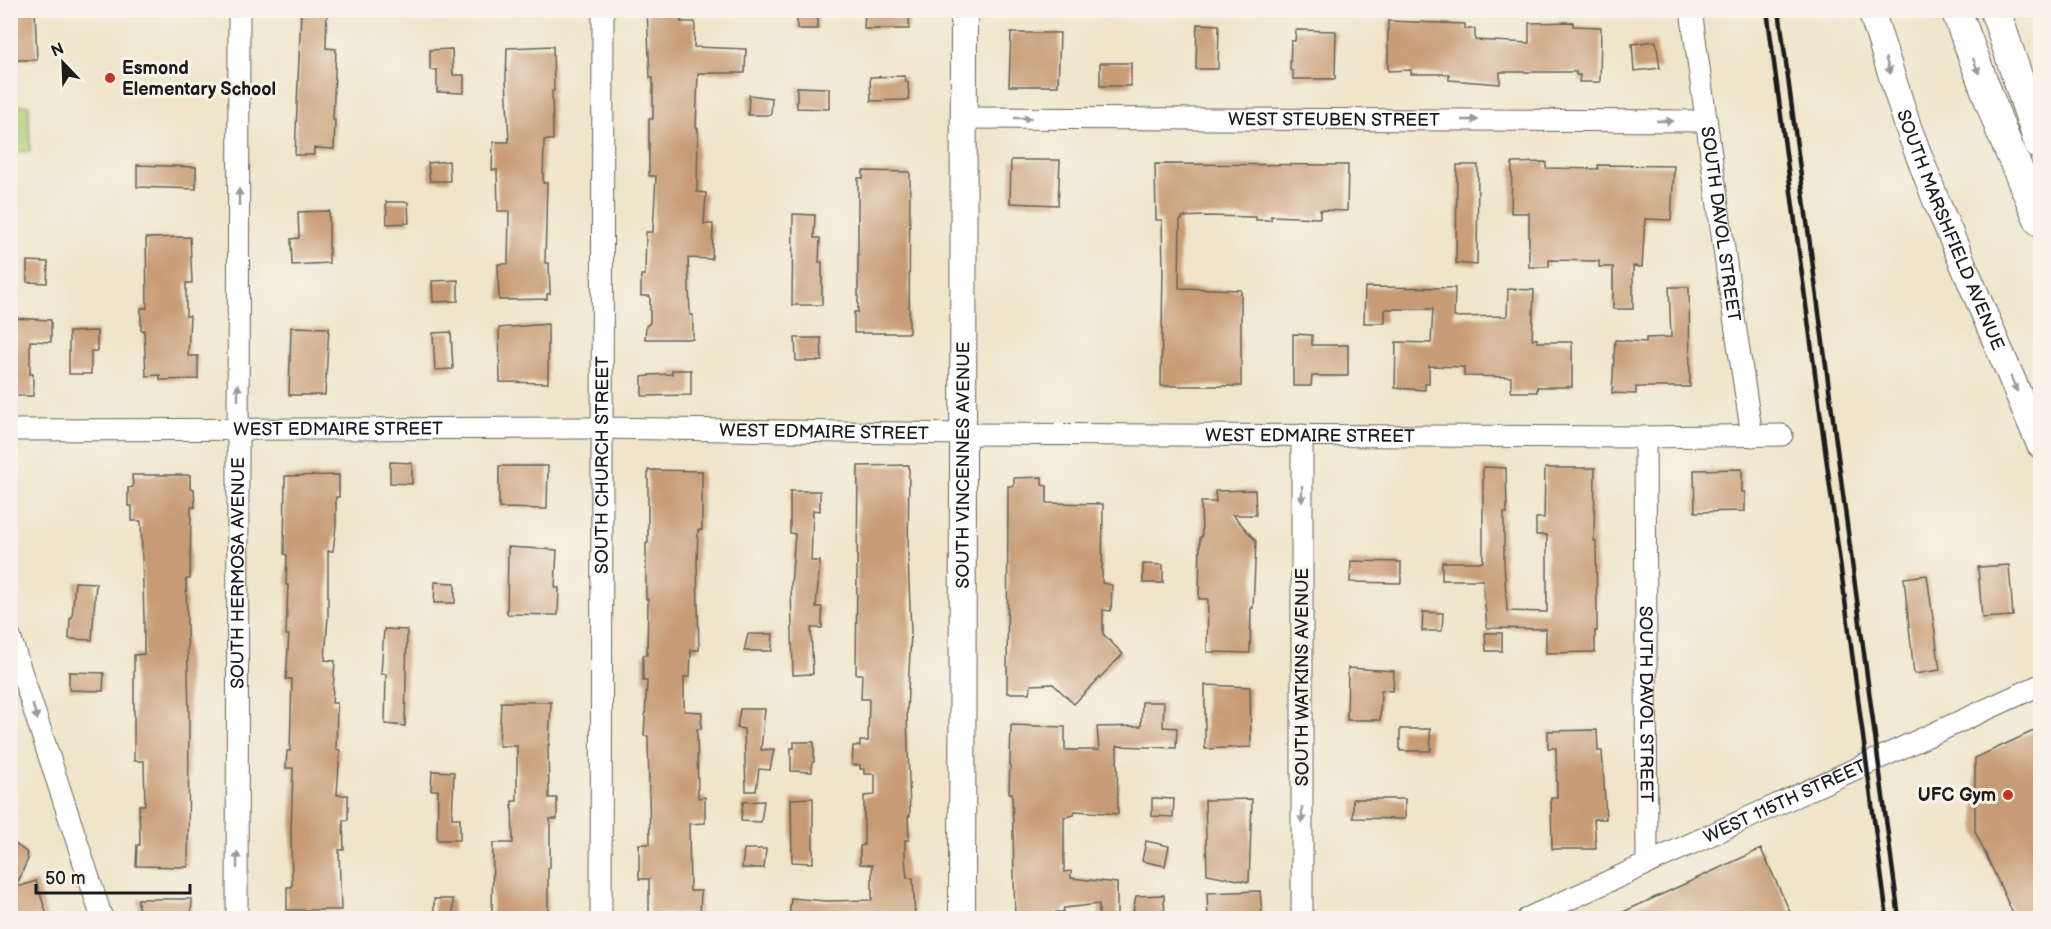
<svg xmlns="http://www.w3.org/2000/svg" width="2051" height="929" font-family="'Balsamiq Sans',sans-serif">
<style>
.green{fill:#adcb72;stroke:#647447;stroke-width:1.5}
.building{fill:#c79b74}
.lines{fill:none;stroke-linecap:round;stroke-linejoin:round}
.minor-casing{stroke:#666259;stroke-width:23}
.major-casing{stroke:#666259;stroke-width:28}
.highway-casing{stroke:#666259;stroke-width:32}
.minor{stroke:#fff;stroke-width:21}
.major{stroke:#fff;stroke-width:26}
.highway{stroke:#fff;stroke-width:30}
.rail{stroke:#1c1c1c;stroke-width:4.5}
.oneway{fill:#999}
.poi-dot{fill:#c8321e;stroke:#f7f3e8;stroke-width:2}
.labels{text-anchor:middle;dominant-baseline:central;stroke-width:6;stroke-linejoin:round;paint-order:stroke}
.poi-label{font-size:18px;font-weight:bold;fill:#1c1c1c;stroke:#f7f3e8;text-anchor:start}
.street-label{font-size:18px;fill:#1c1c1c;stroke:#f7f3e8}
</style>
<rect width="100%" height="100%" fill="#f7f3e8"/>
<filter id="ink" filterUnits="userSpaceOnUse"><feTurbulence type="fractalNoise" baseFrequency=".0167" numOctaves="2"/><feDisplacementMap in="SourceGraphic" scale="12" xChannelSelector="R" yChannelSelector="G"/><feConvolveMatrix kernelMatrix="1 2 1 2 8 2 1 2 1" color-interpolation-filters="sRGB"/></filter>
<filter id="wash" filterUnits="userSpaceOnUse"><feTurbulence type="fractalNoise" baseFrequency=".008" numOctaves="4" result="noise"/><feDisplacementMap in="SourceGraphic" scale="24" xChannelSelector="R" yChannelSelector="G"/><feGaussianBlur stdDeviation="1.35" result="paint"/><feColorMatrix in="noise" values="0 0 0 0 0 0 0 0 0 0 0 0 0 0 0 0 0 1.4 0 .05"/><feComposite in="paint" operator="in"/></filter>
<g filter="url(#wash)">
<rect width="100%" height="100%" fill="#f0e5ca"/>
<path class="green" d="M10,105H29L30,151L11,152Z"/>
<g id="blocks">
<path class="building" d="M10,10H35L37,60H10Z
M301,10H327L326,48L336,49L333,120H335L334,149L314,148V155H295Z
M797,10H818V29H797Z
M865,10H909V29H864Z
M647,11H681V22H695L694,47L746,49L745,73H698L696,128H698L697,192L706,193L704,224H713L712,259L688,258L690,315H693V339H645L646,326L650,323V296H641V275H645L646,232H653L656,176H649V119H653V78H650Z
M1388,21L1465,24V29H1475V40L1529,43V23L1573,22V26L1601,27L1600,82H1579L1580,75H1576V72H1500V84L1449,80V74H1411V70L1388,71Z
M1197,24L1219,25L1218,69H1196Z
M1296,30L1336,31L1335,79H1293V71L1290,70L1291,41H1295Z
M1011,33H1060L1058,86H1009Z
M1656,41L1660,68L1634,71L1632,44Z
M553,46L554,91H552L553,140H544L543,183H547L545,263H549L550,294H547V299L499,300L498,264H508L509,211H498L497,170H492L493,142H509L506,78L507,48Z
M452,49L453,75H464V93L437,92V70H430V50Z
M1100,63H1131V86H1100Z
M905,76L906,82H908L909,100L871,101L870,77Z
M797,87L829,88V109L797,108Z
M749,95L772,98L771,115H748Z
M1011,160H1060L1058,205L1010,203Z
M449,161L450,181H430L428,163Z
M1546,162V168L1598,169V165L1674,166L1671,220L1645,219L1642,267L1633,266V309H1613V267H1599V261L1549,260V267H1529V213H1511L1512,163Z
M1155,164L1348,165L1347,211L1320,210V218L1271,216V220H1256V217L1205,216L1182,217V220H1180L1179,288L1241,290V386H1161L1163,269L1162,220H1156Z
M137,165L196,167V189L137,187Z
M1457,165H1478L1477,265L1456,263Z
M863,171L910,172L909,333H854V312H858V178H863Z
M386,202H408L409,223L387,224Z
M329,211V263L292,265L291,239L299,238L298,212Z
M793,214L815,215L814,238H820L819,262H822V305H792Z
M190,237L192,283H186V316H190L188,356H198V379L160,380V375L146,376L144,330H141V308H147L146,238Z
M27,261L48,262L47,283L27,282Z
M458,280V301L433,302L432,281Z
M1365,287L1455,288L1454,317L1507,316L1508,289L1534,290L1532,339H1537V342H1572V387H1537V392H1511V377L1464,376V367L1429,366V384H1425V390L1395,388L1396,342L1431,343L1433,309H1385V323H1364Z
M1669,287H1689L1690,387H1636V394L1612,393L1615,340L1646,342V338L1671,337Z
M10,318L51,320V342L30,341V374H33V396H10Z
M548,324V383L500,382L499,328Z
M291,327L329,328L325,395H289Z
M97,331V351H91V374H69V332Z
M451,332L453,369L435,370L433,333Z
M1293,334L1312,335V345H1348V376H1312L1311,386H1293Z
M795,338H821L822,361H796Z
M672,370H691V395L642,396V377L649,376V375L672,374Z
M390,462L412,463V484L390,483Z
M909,465L908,557L911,632L907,712L910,816H908L909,840H905V859L907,878H913L915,918L809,917L808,918L789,917L791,898L826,901L872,900V865L860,864V846L864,845V796L875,795V774H864V769H860V765H852L853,746H860V741H868L869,699H861L862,674H856L858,466Z
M499,466H548L547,509L499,508Z
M1483,467L1506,468L1507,513H1504V563L1507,611L1547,612V535H1536V518H1544L1545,468H1595L1594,541H1596L1597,620V631H1595V652L1546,653V629L1487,628L1483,580H1442V562H1483Z
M1742,469V492H1745V511L1695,512L1694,470Z
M648,470L702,471V530H698L697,563L699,650H691L690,677H684V711L702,712L701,729H697L698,798L705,797V823L689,824L690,891H701L700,914H649V879H639V844H650L648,736H644L647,681H643V655H647L648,599H646V543H648Z
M132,475H190V489H194L195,507H191L190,579H186L189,718L188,867L136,866L137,845H140L139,805H145L144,761H134V655L144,654V619L141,521H132V506H128V488L133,487Z
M339,475V497H336V526L333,551H328V616L325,660L335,661L332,703H337L336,749L340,750L337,795H348V820H343L344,850H339L341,910H287V887H292L291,831L293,770V768H286L287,751H290L292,679H286L289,635H286L288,585H286L287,555L284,554L285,476Z
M1042,477V485L1047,486V503L1103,504L1102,583L1112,585L1111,611L1103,610V634L1123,654L1074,704L1053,684L1031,685L1029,693H1007L1008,486H1014V478Z
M1255,490L1256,515H1233L1256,541L1253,608H1251L1250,653L1207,652L1208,599H1199L1200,537H1202L1201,502H1216L1215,491Z
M790,491H820V511L813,510L811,561H820L816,607H822V628H811L813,674L793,675L791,585L795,534L790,533Z
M508,547L557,550L555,588H559L558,615L507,614Z
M1351,561L1401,562V583L1350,582Z
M1143,564L1163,565V583H1143Z
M2009,565L2013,616L1982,618L1978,567Z
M1927,575L1940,670L1914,674L1904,578Z
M75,582L96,583L92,640L69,639L70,618H72Z
M435,582L455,583V603H434Z
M1423,612L1443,613L1442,631H1422Z
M384,629L407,630L405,726L385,724L386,674H381Z
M1485,633H1502V651H1486Z
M748,634H773L772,651H744Z
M1348,668L1394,671L1393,691L1381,690L1380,720H1347Z
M69,672L104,673L103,691L69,690Z
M1205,685L1250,687L1251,747L1205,749Z
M501,702H551L549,745H548L549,798H557V819H550V868H548V915L492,916L493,843H513L512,801H517V746H499Z
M1142,702H1164L1163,727L1177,728L1176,748L1117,746L1118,814L1075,811L1074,815L1064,817V872L1071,871V878L1117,883V918H1099V904L1064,908L1063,912H1056V918H1015L1012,793H1009L1011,725L1065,727V750H1099L1097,727L1141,726Z
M740,709H765L761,750L774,749L770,770L759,769L756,791H746L744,729L737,728Z
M2040,728V918H2015L1975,831V758Z
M1400,729H1430L1431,751H1400Z
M1597,730L1598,751H1602L1606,819H1594L1596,849H1552L1551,798H1557L1556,748H1548V731Z
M794,742H814V762H812V772L791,771V748H794Z
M432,771L454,772L452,818H460V840H437L438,790H431Z
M813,798V863L792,862L791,799Z
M1152,798L1174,799L1173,817L1152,816Z
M1252,799L1249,882L1207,874L1205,800Z
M1353,799H1405V819L1353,818Z
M764,801L761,822L741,821L743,802Z
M10,840L26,852L28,859L15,888L36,881L48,918H10Z
M1146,841L1169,846L1165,866L1142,861Z
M744,849H766L764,868H742Z
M1761,849L1793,918H1610Z
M1260,891L1262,914H1256V918H1208L1207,893Z
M1164,895L1165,918H1132L1136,896Z
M138,899H192L191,918L138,917Z
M434,899H453V917L434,916Z"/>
</g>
</g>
<g filter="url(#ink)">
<use href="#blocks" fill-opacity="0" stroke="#666259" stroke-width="1.5"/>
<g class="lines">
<defs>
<g id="minor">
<path id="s1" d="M1691,10L1728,278L1752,436"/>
<path id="s2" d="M964,118L1706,121"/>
<path id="s3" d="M10,430L602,428L963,434L1645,437L1782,435"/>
<path id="s4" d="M1645,437L1647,864"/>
<path d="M10,637L102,918"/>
<path id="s5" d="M237,918L239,10"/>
<path id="s6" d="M601,918L603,10"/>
<path d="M1302,918V435"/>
<path id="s7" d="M1528,918L2040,685"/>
</g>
<g id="major">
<path id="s8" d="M1871,10L1908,127L1937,203L2040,445"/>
<path id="s9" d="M962,918L964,10"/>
</g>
<path id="highway" d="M1956,10L2002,133L2040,221
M1995,10L2040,145"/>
</defs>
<use href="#minor" class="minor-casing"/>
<use href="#major" class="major-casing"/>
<use href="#highway" class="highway-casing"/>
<use href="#minor" class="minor"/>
<use href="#major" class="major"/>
<use href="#highway" class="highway"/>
<path class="rail" d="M1767,10L1887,918
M1779,10L1899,918"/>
</g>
<defs><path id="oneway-solid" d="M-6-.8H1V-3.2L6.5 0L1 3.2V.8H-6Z" transform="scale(1.5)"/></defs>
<g class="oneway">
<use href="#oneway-solid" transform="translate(1888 66) rotate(72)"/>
<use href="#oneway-solid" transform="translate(1976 66) rotate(69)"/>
<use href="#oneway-solid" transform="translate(1023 118)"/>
<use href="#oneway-solid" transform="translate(1470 120)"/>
<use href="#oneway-solid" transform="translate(1665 121)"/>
<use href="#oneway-solid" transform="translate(239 197) rotate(-90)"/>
<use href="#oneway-solid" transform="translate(2014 384) rotate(67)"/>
<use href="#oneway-solid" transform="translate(238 392) rotate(-90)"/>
<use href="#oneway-solid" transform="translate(1302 494) rotate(90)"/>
<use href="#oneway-solid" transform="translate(35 712) rotate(72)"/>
<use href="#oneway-solid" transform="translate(1302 815) rotate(90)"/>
<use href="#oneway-solid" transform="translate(237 860) rotate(-90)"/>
</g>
</g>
<g class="poi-dot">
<circle cx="110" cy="78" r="6"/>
<circle cx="2008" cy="795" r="6"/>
</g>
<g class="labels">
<g class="poi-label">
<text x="122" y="68">Esmond<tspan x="122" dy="21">Elementary School</tspan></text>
<text x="1996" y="795" text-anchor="end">UFC Gym</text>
</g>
<g class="street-label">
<text stroke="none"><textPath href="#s2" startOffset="370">WEST STEUBEN STREET</textPath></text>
<text stroke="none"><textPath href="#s1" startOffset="216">SOUTH DAVOL STREET</textPath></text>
<text stroke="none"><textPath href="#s8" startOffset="234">SOUTH MARSHFIELD AVENUE</textPath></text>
<text stroke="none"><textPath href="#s3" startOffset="328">WEST EDMAIRE STREET</textPath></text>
<text stroke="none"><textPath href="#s3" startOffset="814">WEST EDMAIRE STREET</textPath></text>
<text stroke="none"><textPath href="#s3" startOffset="1300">WEST EDMAIRE STREET</textPath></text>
<text stroke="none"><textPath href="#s6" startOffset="453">SOUTH CHURCH STREET</textPath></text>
<text stroke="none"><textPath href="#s9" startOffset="453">SOUTH VINCENNES AVENUE</textPath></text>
<text stroke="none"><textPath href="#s5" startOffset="345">SOUTH HERMOSA AVENUE</textPath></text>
<text transform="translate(1302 677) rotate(-90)">SOUTH WATKINS AVENUE</text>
<text stroke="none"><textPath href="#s4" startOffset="267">SOUTH DAVOL STREET</textPath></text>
<text stroke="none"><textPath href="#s7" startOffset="282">WEST 115TH STREET</textPath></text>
</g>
</g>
<rect width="2051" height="929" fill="none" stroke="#f7f3e8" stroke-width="36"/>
<g transform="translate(63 63) rotate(337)" stroke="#f7f3e8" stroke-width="4.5" paint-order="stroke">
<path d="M0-4.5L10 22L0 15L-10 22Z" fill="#1c1c1c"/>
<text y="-9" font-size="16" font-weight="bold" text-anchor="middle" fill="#1c1c1c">N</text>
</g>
<path d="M36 884v9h154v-9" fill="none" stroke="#1c1c1c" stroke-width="3"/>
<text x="45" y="884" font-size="18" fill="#1c1c1c" stroke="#f7f3e8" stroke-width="4.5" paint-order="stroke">50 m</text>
</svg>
